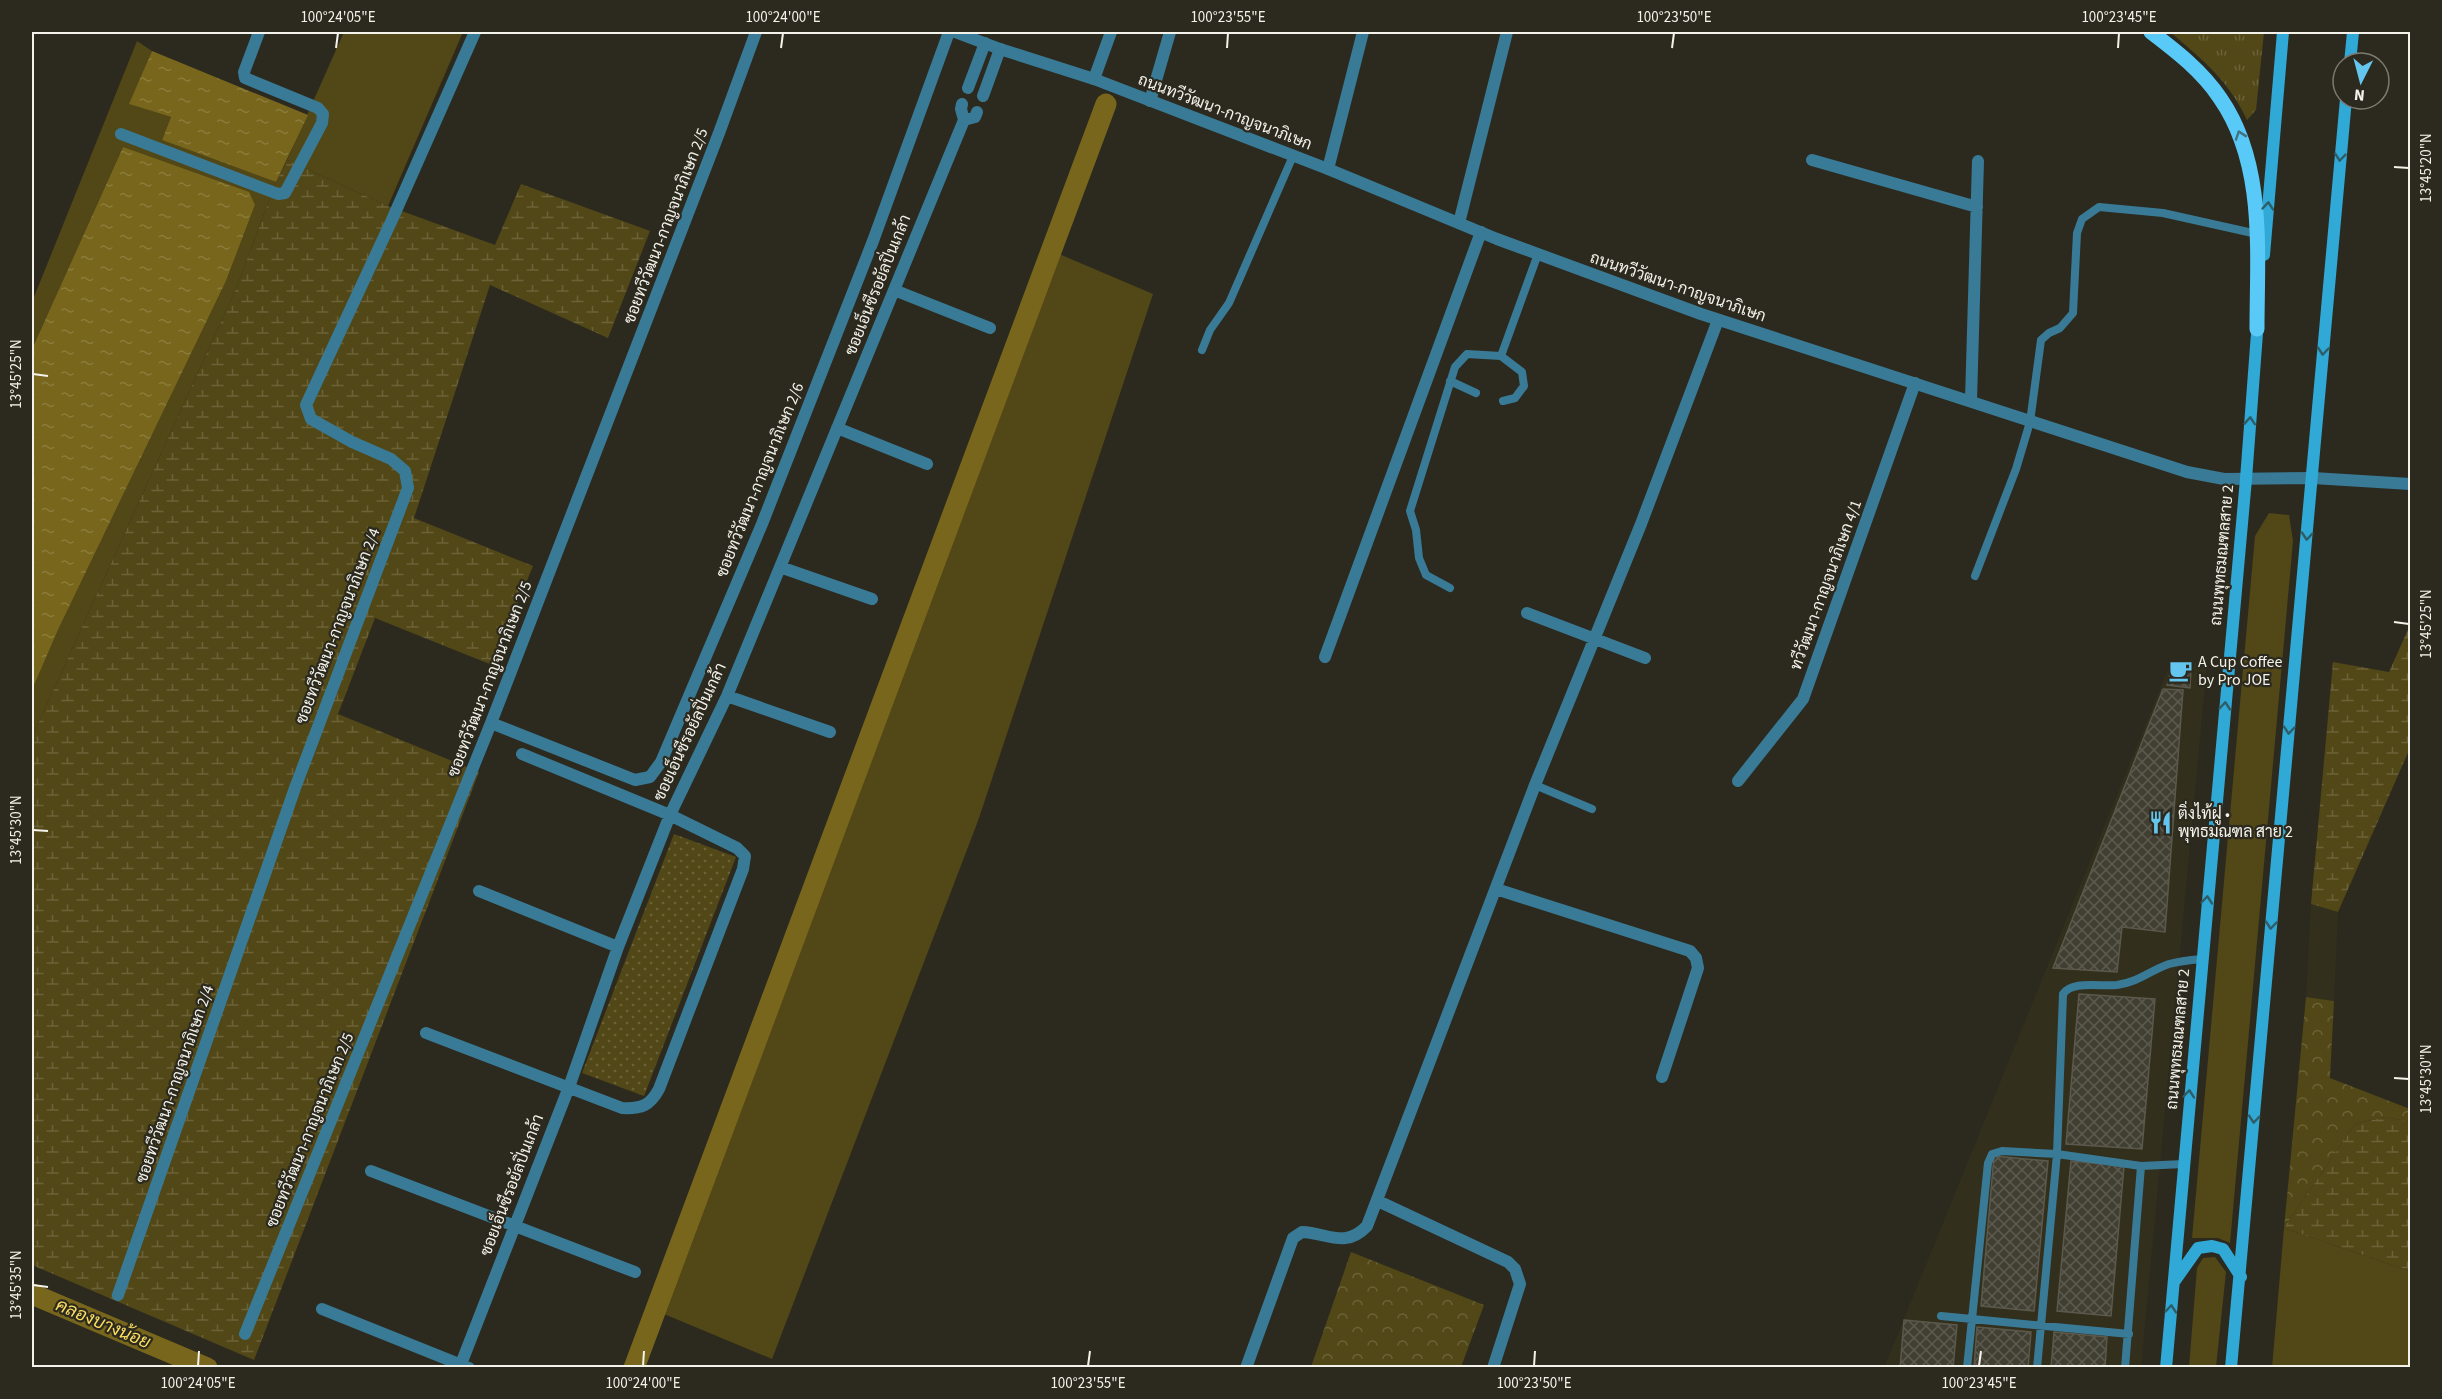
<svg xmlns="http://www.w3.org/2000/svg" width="2442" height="1399" font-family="'Source Sans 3',Sarabun,sans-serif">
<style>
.built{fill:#332f1d}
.grass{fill:#524716}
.forest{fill:url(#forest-crowns)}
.wetland{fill:url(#wetland-marsh)}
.park{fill:url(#park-tufts)}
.garden{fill:url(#garden-dots)}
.water{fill:url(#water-ripples)}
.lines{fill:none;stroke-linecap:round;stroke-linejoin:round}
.canal{stroke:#77661b;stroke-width:21}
.building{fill:url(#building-cross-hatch);stroke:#5b584c;stroke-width:1.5}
.service{stroke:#397b97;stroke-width:8}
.minor{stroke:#397b97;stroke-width:12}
.tertiary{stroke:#397b97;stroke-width:12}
.secondary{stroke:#31a9d6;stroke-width:12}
.primary{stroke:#59caf7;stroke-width:15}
.oneway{stroke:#407280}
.oneway2{stroke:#2e5d68}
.ticks{fill:none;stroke:#f4f3eb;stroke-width:2}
.labels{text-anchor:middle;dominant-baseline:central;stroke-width:4.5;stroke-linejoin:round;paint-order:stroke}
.street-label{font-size:16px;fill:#f4f3eb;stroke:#2c2a1f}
.poi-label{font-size:16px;fill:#f4f3eb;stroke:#2c2a1f;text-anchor:start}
.water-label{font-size:18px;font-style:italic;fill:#fbde5f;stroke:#2c2a1f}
.neatline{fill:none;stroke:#f4f3eb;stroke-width:2}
.ticks-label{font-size:15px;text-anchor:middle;fill:#f4f3eb}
</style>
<defs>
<pattern id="forest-crowns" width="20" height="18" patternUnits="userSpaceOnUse" patternTransform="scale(1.5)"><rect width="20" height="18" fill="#524716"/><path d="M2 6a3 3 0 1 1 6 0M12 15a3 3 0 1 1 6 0" fill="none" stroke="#6c6238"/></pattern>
<pattern id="wetland-marsh" width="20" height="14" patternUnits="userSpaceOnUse" patternTransform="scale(1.5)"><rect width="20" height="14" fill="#524716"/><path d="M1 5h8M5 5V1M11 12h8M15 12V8" fill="none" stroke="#6c6238"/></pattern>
<pattern id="park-tufts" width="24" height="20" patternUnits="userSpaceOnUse" patternTransform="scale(1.5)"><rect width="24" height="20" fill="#524716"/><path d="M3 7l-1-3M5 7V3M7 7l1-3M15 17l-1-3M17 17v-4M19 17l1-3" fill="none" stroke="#6c6238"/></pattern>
<pattern id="garden-dots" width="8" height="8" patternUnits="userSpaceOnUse" patternTransform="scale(1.5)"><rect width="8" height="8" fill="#524716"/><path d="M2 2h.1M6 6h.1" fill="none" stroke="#6c6238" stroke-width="1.8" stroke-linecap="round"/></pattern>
<pattern id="water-ripples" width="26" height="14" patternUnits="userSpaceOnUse" patternTransform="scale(1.5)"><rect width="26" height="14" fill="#77661b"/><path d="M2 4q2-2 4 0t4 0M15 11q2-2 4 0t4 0" fill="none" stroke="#8b7c3c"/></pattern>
<pattern id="building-cross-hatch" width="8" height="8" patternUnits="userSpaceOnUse" patternTransform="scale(1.5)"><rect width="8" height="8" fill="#413e32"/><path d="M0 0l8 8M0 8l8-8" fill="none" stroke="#5d5a50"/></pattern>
</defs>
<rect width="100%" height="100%" fill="#2c2a1f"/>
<path class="built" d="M2171,662L2207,664L2141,1367L1884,1368Z
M2311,904L2338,912L2334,1001L2306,997Z"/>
<path class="grass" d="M344,32H463L388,206L287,160Z
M137,41L152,51L130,104L171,117L162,140L276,182L236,289L32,737V690L58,630L226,281L255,205L123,147L32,349V302Z
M1045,248L1153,294L978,821L772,1359L652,1309Z
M2269,513L2289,515L2293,541L2230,1243L2218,1238H2192L2255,536Z
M2284,1228L2410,1271V1367L2272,1368Z
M2215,1257L2226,1272L2216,1367H2189L2197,1268L2203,1258Z"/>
<path class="forest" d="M2306,997L2334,1001L2330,1078L2410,1109V1122L2385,1117L2355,1124L2284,1228Z
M1351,1252L1484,1305L1461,1367H1311Z"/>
<path class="wetland" d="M287,160L388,206L495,245L521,184L650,231L608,338L490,285L414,518L533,566L492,665L375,618L338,714L479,772L254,1360L32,1265V737L236,289L276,182Z
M2410,625V748L2338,912L2311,904L2333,662L2389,672Z
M2385,1117L2410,1122V1271L2284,1228L2355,1124Z"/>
<path class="park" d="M2170,32H2264L2256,110L2247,120C2230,82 2201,58 2170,32Z"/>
<path class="garden" d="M674,834L736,857L644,1096L582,1073Z"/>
<path class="water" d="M152,51L308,115L276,182L162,140L171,117L129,104Z
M123,147L249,192L255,205L226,281L58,630L32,690V349Z"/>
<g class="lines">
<path class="canal" d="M32,1294L207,1368
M634,1368L1106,104"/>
</g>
<path class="building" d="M2172,665L2191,667L2190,688L2167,685Z
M2163,689L2183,690L2165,932L2122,927L2117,972L2053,968Z
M2079,994L2155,999L2142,1149L2066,1144Z
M1994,1156L2048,1161L2034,1311L1981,1306Z
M2071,1161L2124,1166L2111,1316L2057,1311Z
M1904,1320L1957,1325L1953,1368H1900Z
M1977,1327L2031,1332L2028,1368H1974Z
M2054,1332L2107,1337L2105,1368H2051Z"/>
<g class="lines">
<path class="service" d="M1202,350L1210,330L1229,303L1293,156
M1501,356L1538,254
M1450,381L1476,393
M1975,576L2016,469L2030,422L2041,340L2049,333L2060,328L2073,313L2077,233L2082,219L2099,207L2163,213L2257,234
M1450,588L1426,575L1419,558L1416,530L1410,511L1455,367L1467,354L1501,356L1522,372L1524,386L1515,398L1503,401
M1535,785L1592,809
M1941,1316L2129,1334
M1967,1368L1988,1163L1992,1154L2002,1151L2057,1154L2141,1166L2183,1164
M2037,1368L2057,1154L2063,994C2072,980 2101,987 2117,985C2141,981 2149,971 2169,964C2180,961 2191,960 2202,959
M2125,1368L2141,1166"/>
<path class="minor" d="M1094,79L1111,32
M968,88L985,43
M983,96L1000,49
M1150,101L1170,32
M964,120L975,117L977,112
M121,134L278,194L285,193L322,123L323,114L318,108L245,78L244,72L259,32
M1812,160L1977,207
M1328,169L1363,32
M1459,223L1507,32
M894,290L990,328
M1971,400L1978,161
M837,428L927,464
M780,567L872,599
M1527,613L1645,658
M1325,657L1481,232
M727,696L830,732
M491,723L635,780L650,777L661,762L762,524L873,241L949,32
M1738,781L1803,699L1915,383
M1496,889L1690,951L1696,958L1698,968L1662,1077
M479,891L618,947
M426,1033L622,1108C641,1109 650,1106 659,1089L743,869L745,856L737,848L670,815L522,754
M371,1171L635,1272
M1378,1201L1508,1262L1515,1269L1520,1284L1493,1368
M118,1295L295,788L408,488L405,471L391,459L352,442L311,419L306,405L391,222L475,32
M322,1309L469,1368
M245,1334L491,723L719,133L756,32
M461,1364L569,1087L618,947L670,815L727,696L964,120L961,109L962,104
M1246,1368L1293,1238L1302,1232C1328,1233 1345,1249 1367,1226L1535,785L1641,524L1718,320"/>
<path class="tertiary" d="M955,32L1000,49L1094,79L1328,169L1497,239L1701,314L2187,472L2224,479L2313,478L2410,484"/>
<path class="secondary" d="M2350,63L2353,32
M2264,255L2283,32
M2174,1282L2198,1248L2212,1246L2223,1249L2241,1277
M2166,1368L2246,479L2258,320
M2231,1368L2346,99"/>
<path class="primary" d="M2151,32C2176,51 2202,71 2220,98C2266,164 2257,253 2257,329"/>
</g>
<defs><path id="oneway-chevron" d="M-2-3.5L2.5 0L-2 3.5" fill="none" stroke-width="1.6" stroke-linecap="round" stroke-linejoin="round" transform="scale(1.5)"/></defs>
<use class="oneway" href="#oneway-chevron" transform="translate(2240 135) rotate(-109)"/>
<g class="oneway2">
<use href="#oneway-chevron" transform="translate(2340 157) rotate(96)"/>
<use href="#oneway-chevron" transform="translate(2268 206) rotate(-85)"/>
<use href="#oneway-chevron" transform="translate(2323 351) rotate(95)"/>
<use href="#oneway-chevron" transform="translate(2250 421) rotate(-86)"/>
<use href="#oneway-chevron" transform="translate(2307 536) rotate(95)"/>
<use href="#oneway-chevron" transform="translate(2225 706) rotate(-85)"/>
<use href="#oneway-chevron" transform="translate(2289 730) rotate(95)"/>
<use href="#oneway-chevron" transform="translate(2207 900) rotate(-85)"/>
<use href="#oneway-chevron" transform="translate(2271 925) rotate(95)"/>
<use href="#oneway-chevron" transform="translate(2189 1094) rotate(-85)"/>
<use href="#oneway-chevron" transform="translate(2254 1119) rotate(95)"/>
<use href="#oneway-chevron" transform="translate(2171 1309) rotate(-85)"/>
</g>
<path class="ticks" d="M336,48L338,33M781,48L783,33M1227,48L1228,33M1672,48L1674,33M2118,48L2119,33M2394,167L2409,168M33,374L48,376M2394,622L2409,624M33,830L48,831M2394,1078L2409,1079M33,1285L48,1287M198,1366L199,1351M643,1366L644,1351M1088,1366L1090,1351M1534,1366L1535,1351M1979,1366L1981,1351"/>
<defs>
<symbol id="cafe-bare" viewBox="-9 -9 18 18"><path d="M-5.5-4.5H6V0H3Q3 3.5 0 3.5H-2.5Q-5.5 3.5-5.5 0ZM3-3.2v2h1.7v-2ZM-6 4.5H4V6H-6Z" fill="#64c5ee" stroke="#2c2a1f" stroke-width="2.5" paint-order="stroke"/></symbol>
<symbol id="restaurant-bare" viewBox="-9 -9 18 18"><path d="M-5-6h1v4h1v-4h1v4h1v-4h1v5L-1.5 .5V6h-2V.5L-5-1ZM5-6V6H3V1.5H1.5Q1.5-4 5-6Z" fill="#64c5ee" stroke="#2c2a1f" stroke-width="2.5" paint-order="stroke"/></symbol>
</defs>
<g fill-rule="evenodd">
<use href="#cafe-bare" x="2164" y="654" width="33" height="33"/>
<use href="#restaurant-bare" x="2144" y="806" width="33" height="33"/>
</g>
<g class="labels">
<g class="street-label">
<text transform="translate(1225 112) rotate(21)">ถนนทวีวัฒนา-กาญจนาภิเษก</text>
<text transform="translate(666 226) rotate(-69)">ซอยทวีวัฒนา-กาญจนาภิเษก 2/5</text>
<text transform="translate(878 285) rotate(-68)">ซอยเอ็นซีรอยัลปิ่นเกล้า</text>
<text transform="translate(1678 287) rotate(19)">ถนนทวีวัฒนา-กาญจนาภิเษก</text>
<text transform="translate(760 480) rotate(-68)">ซอยทวีวัฒนา-กาญจนาภิเษก 2/6</text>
<text transform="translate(2222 555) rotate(-85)">ถนนพุทธมณฑลสาย 2</text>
<text transform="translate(1826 585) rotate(-70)">ทวีวัฒนา-กาญจนาภิเษก 4/1</text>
<text transform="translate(338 626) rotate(-69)">ซอยทวีวัฒนา-กาญจนาภิเษก 2/4</text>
<text transform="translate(490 679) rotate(-69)">ซอยทวีวัฒนา-กาญจนาภิเษก 2/5</text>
<text transform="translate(690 732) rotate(-65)">ซอยเอ็นซีรอยัลปิ่นเกล้า</text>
<text transform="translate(2178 1039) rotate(-85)">ถนนพุทธมณฑลสาย 2</text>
<text transform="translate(175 1084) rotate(-71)">ซอยทวีวัฒนา-กาญจนาภิเษก 2/4</text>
<text transform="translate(310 1130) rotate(-68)">ซอยทวีวัฒนา-กาญจนาภิเษก 2/5</text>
<text transform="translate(512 1185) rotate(-69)">ซอยเอ็นซีรอยัลปิ่นเกล้า</text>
</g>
<g class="poi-label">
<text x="2198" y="662">A Cup Coffee<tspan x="2198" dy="18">by Pro JOE</tspan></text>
<text x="2178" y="814">ติ่งไท้ฝู •<tspan x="2178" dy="18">พุทธมณฑล สาย 2</tspan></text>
</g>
<g class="water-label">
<text transform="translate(103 1324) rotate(23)">คลองบางน้อย</text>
</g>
</g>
<rect width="2442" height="1399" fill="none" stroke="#2c2a1f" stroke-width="66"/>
<g transform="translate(2361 81) rotate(186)"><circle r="28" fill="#2c2a1f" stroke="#7c7a71" stroke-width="1.5"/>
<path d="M0-4.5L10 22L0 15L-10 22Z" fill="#64c5ee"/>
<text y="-9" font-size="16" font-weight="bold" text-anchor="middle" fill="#f4f3eb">N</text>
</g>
<rect x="33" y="33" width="2376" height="1333" class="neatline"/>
<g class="ticks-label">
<text x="338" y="22">100°24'05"E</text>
<text x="783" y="22">100°24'00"E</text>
<text x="1228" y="22">100°23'55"E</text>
<text x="1674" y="22">100°23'50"E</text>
<text x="2119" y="22">100°23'45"E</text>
<text transform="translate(2426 168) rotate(-90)" y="5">13°45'20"N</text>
<text transform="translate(16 374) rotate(-90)" y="5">13°45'25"N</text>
<text transform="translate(2426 624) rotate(-90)" y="5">13°45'25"N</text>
<text transform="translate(16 830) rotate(-90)" y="5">13°45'30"N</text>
<text transform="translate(2426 1079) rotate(-90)" y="5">13°45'30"N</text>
<text transform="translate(16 1285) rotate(-90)" y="5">13°45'35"N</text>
<text x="198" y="1388">100°24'05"E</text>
<text x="643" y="1388">100°24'00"E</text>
<text x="1088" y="1388">100°23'55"E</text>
<text x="1534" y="1388">100°23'50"E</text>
<text x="1979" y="1388">100°23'45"E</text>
</g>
</svg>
